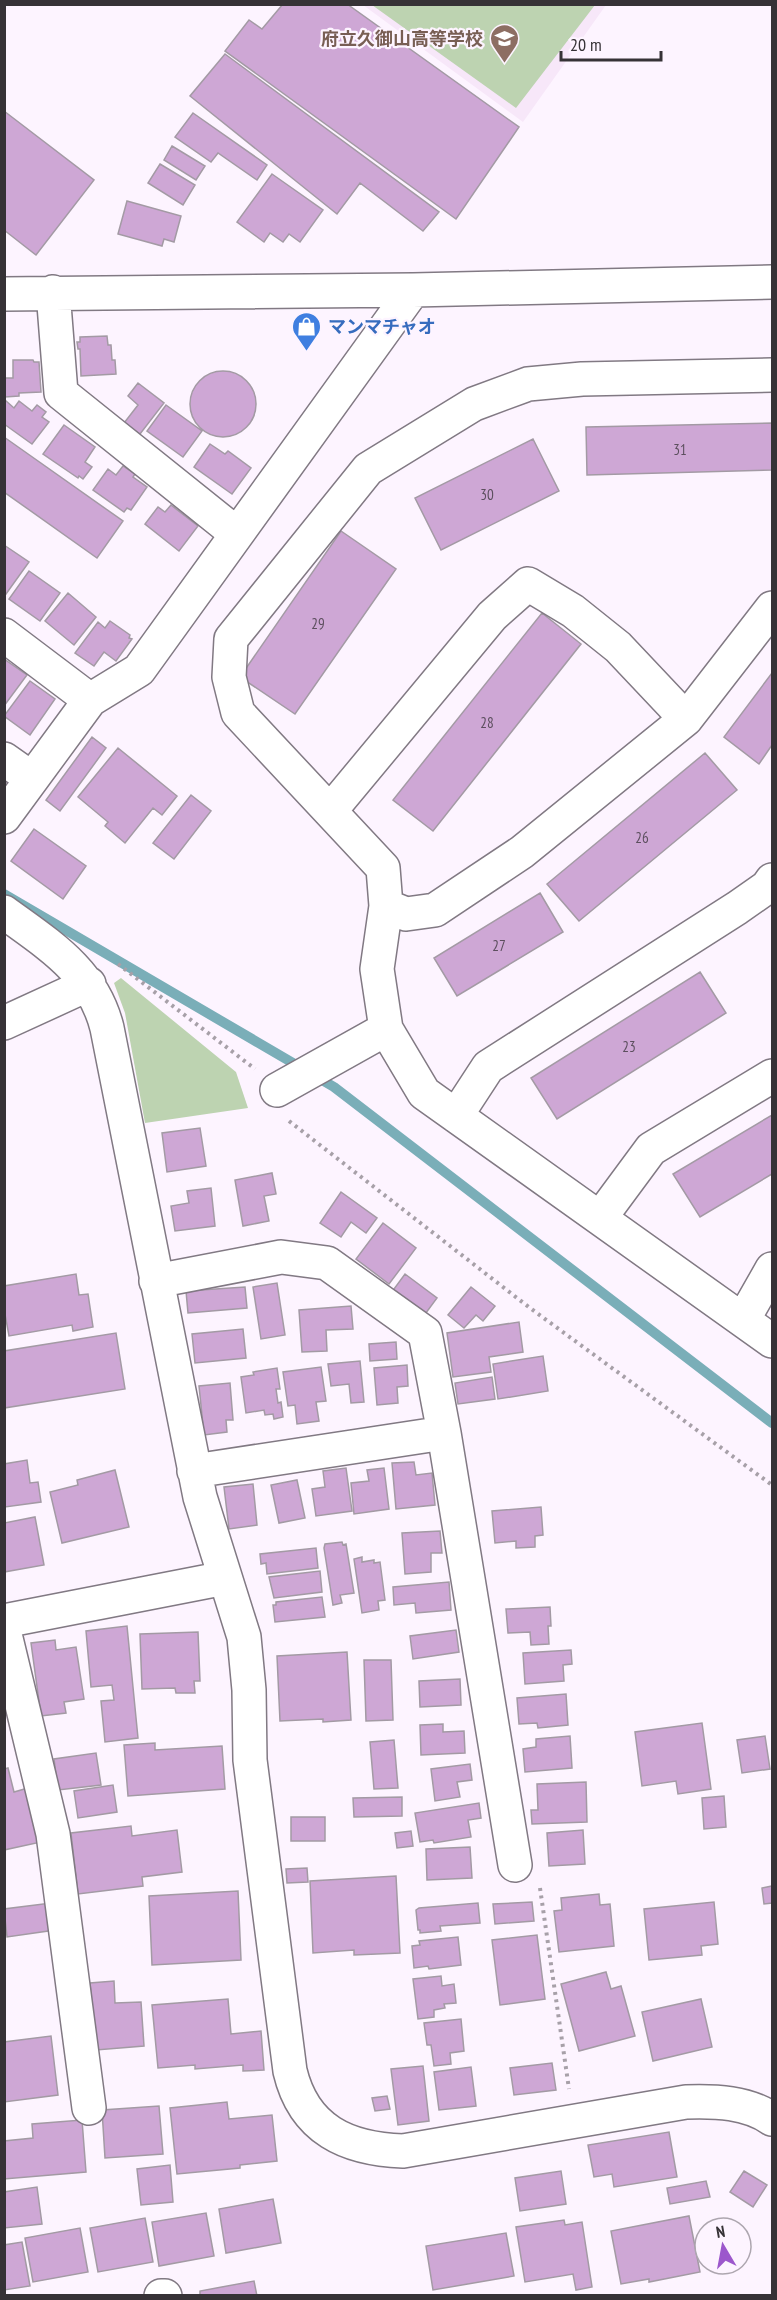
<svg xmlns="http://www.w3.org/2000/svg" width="777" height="2300" font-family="'PT Sans Narrow','Noto Sans JP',sans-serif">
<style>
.education{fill:#f7e7f9}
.green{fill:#bdd3b1}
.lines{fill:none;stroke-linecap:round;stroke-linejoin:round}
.stream{stroke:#7aaeb8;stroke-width:10}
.building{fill:#cea7d5;stroke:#a39aa4;stroke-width:1.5}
.minor-casing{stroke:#817983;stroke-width:36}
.path{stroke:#a7a0a8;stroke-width:4;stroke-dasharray:3 4.5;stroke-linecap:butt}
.minor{stroke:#fff;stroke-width:33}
.labels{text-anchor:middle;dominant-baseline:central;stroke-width:4.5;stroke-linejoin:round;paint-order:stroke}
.number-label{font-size:15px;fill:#5c4f5e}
.education-label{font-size:18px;font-weight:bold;fill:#785e54;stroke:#fdf4ff;text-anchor:end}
.shop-label{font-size:18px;font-weight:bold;fill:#366cbe;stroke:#fdf4ff;text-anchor:start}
</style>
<rect width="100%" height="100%" fill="#fdf4ff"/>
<path class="education" d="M363,5H606L523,122Z"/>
<path class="green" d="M372,5H595L516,108Z
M121,978L236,1072L248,1108L145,1123L125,1013L114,983Z"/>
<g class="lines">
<path class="stream" d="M4,894L334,1087L772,1423"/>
</g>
<path class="building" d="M283,4H347L519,127L456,219L225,51L249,20L262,29Z
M225,54L439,212L423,231L360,183L337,214L190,96Z
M4,111L94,180L36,255L4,230Z
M193,113L267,165L257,180L218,153L211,162L175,137Z
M172,146L205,166L196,180L164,160Z
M160,164L195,185L183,205L148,183Z
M272,174L323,210L300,242L289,234L283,242L270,233L264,242L237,222Z
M127,201L181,216L174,242L164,239L162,246L118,234Z
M107,336L108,345H111L112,360H115L116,374L81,376L80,349H78L77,342H80V337Z
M13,360H33L34,362H39L41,392L19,393V396L5,397L4,378H13Z
M190 404a33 33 0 1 1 66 0a33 33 0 1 1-66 0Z
M138,383L164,403L140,434L124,423L138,405L128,396Z
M5,400L14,408L19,401L32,411L37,405L46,412L42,417L49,422L32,444L4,424Z
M166,405L202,431L183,457L147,431Z
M772,423V470L587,475L586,427Z
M64,425L95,447L85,462L92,467L83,479L79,476L78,478L43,454Z
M4,437L123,521L97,558L4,492Z
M533,439L559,491L441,550L415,498Z
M210,444L225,454L228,451L251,468L232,494L194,467Z
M123,466L135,474L133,477L147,487L131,510L127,508L124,512L93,490L108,469L116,475Z
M171,505L198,526L179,551L145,524L158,507L165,512Z
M341,531L396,569L295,714L240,677Z
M4,545L29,562L6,594L4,593Z
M29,571L60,593L40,621L9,599Z
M68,593L96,617L74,645L45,621Z
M542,613L581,644L433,831L393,800Z
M110,621L130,635L129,638L132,639L116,661L104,652L94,666L75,653L98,622L105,628Z
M4,659L27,675L4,706Z
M772,673V745L759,764L724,737Z
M30,681L55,699L30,735L4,716Z
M92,737L106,748L60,811L46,800Z
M118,748L177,796L162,815L153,808L125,843L105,826L108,822L78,797Z
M705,753L737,790L579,921L547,884Z
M191,795L211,811L174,859L153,843Z
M34,829L86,866L63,899L11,861Z
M540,893L563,932L457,996L434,958Z
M700,972L726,1013L557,1119L531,1078Z
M772,1115V1174L700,1217L673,1174Z
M200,1128L206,1166L167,1172L162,1133Z
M272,1173L276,1194L264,1196L269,1221L243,1226L235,1180Z
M211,1188L215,1226L175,1231L171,1206L189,1203L187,1191Z
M341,1192L377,1218L366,1233L351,1222L341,1237L320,1223Z
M383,1223L416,1248L389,1284L356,1259Z
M76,1274L79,1295L88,1294L93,1327L73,1331L72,1325L9,1336L4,1309V1286Z
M405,1274L437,1298L423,1317L391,1293Z
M277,1283L285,1335L261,1339L253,1287Z
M245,1287L247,1308L188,1313L186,1291Z
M471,1287L495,1306L483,1321L476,1315L464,1328L448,1315Z
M351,1306L353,1329L326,1330L327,1351L302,1352L299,1310Z
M519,1322L523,1352L489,1357L491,1372L453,1377L447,1333Z
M243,1329L246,1358L195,1363L192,1334Z
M116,1333L125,1389L4,1408V1351Z
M396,1342L397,1359L370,1361L369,1344Z
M543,1356L548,1391L498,1399L493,1364Z
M360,1361L364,1402L351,1403L349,1384L331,1386L328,1364Z
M407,1365L408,1386L397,1387L398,1403L377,1405L374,1368Z
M321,1367L326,1401L316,1402L319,1421L297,1424L295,1405L288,1406L283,1372Z
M277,1368L280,1389H276L278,1403L281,1402L283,1417L274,1419L273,1414L265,1415L264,1410L246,1413L241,1377L254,1375L253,1372Z
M492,1377L495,1399L458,1404L455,1383Z
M230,1383L233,1420H226L227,1432L204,1435L199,1386Z
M27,1460L30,1483L38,1482L41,1502L5,1507L4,1464Z
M414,1462L416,1475L432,1473L435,1505L396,1509L392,1463Z
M346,1468L352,1511L316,1516L312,1489L325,1487L323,1471Z
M384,1468L389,1509L354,1514L351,1483L369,1481L367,1470Z
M115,1470L129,1527L62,1543L50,1492L78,1485L77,1480Z
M297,1480L305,1518L279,1523L271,1485Z
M253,1484L257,1525L229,1529L224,1487Z
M541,1507L543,1535L535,1536V1547L516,1548V1541L495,1543L492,1511Z
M35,1517L44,1565L4,1572V1523Z
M440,1531L442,1553H431V1572L405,1574L402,1533Z
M342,1542L343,1545L346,1544L354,1593L340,1595L342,1603L333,1605L324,1548L325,1544Z
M316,1548L318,1568L267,1574L266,1563L261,1564L260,1554Z
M362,1557V1562L374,1560V1563L380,1562L385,1600L378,1601L379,1610L362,1613L354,1559Z
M320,1571L322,1592L274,1598L269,1577Z
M449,1582L451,1610L416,1613L415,1603L394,1605L393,1587Z
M322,1597L325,1617L275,1622L273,1605H276V1602Z
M550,1607L551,1626H548L549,1644L531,1645L530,1632L508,1633L506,1609Z
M127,1626L138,1738L105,1742L101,1701L114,1700L112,1685L91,1687L86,1631Z
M456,1630L459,1652L413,1659L410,1636Z
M198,1632L200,1681H194L195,1693H176L175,1688L142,1689L140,1634Z
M55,1640L56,1650L76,1647L84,1699L64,1702L66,1713L41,1716L31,1643Z
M571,1650L572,1664L563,1665L564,1681L525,1684L523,1653Z
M347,1652L351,1720L323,1722V1719L280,1721L277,1656Z
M364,1660H391L393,1720L366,1721Z
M460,1679L461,1705L420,1707L419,1681Z
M566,1694L568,1725L538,1728L537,1723L519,1724L517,1698Z
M702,1723L711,1789L678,1794L676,1781L642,1786L635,1732Z
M443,1724V1732L464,1731L465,1753L421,1755L420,1725Z
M570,1736L572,1768L525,1772L523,1749L536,1747V1739Z
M765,1736L770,1769L742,1773L737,1740Z
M394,1740L398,1788L374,1789L370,1742Z
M155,1743V1750L222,1746L225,1789L128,1796L124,1745Z
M96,1753L101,1785L58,1790L54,1759Z
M470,1764L472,1780L457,1782L460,1797L435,1801L431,1769Z
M8,1768L14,1792L28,1788L41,1842L4,1850V1769Z
M586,1782L587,1822L532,1824L531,1810H538L537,1784Z
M113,1785L117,1812L78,1818L74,1791Z
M724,1796L726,1827L704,1829L702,1798Z
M402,1797V1816L354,1817L353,1798Z
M479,1803L481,1818L468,1820L471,1837L434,1843L433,1840L420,1842L415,1813Z
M291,1817H325V1841H291Z
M131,1826L132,1836L177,1830L182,1872L142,1877L143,1886L78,1894L71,1833Z
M583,1830L585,1864L549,1866L547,1833Z
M411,1831L413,1846L397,1848L395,1833Z
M470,1847L472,1878L427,1880L426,1849Z
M307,1868L308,1882L287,1883L286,1869Z
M396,1876L400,1953L354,1955V1950L313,1953L310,1881Z
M772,1886V1903L764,1904L762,1888Z
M238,1891L241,1960L152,1965L149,1896Z
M599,1894L600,1905L610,1904L614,1946L559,1952L554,1911L562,1910L561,1898Z
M532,1902L534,1921L495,1924L493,1904Z
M714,1902L718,1944L701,1946L702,1955L649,1960L644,1909Z
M51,1903L55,1930L7,1937L4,1909Z
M478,1903L480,1923L440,1926L441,1931L420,1933V1930H418L416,1910L419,1908Z
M537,1935L545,1999L500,2005L492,1940Z
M458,1937L461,1965L429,1969L428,1966L414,1968L412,1946L420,1945L419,1941Z
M606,1972L611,1989L621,1986L635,2036L579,2051L561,1984Z
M441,1976L442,1986L454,1984L456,2003L444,2004L445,2008L434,2010V2017L418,2019L413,1979Z
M114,1981L115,2003L141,2002L144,2046L96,2050L90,1983Z
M228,1999L231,2034L261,2031L264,2070L243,2071V2065L195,2069V2065L158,2068L152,2005Z
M701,1999L712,2047L653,2061L642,2012Z
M461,2019L464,2051L450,2053L451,2064L434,2066L431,2045H427L424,2023Z
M51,2036L58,2095L4,2102V2042Z
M552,2063L556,2090L514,2095L510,2068Z
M423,2066L429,2121L398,2125L391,2069Z
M471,2067L476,2106L439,2110L434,2072Z
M387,2096L390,2109L375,2111L372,2098Z
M227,2102L229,2119L272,2115L277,2161L240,2165V2168L177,2174L170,2108Z
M159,2106L163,2154L105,2158L102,2110Z
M82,2120L86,2172L4,2179V2141L33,2138L32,2124Z
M669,2132L677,2177L614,2187L612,2174L594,2177L588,2145Z
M170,2165L173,2202L141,2205L137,2169Z
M561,2171L566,2204L520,2211L515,2178Z
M744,2171L767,2185L753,2207L730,2192Z
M706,2181L710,2197L670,2204L667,2188Z
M37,2187L42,2224L4,2228V2192Z
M273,2199L281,2243L226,2253L219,2209Z
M206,2213L214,2256L159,2266L152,2222Z
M689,2216L700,2272L649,2282V2279L621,2284L611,2231Z
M145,2218L153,2262L98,2272L90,2228Z
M564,2220L565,2225L582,2222L592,2287L576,2290L573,2274L525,2282L516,2227Z
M80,2228L88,2272L33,2282L25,2238Z
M506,2233L514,2276L433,2290L426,2246Z
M22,2242L30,2286L4,2290V2245Z
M254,2281L257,2296H200V2291Z"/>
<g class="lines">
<defs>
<path id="minor" d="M53,292L61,393L237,534
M4,294L413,290L772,282
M772,375L582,379L528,384L474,404L368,469L231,639L229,677L238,713L383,868L386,906L377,969L386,1029L424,1093L772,1341
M4,635L90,700
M4,759L31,778
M330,811L492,616L528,584L573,611L618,647L686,719
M4,817L90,700L139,670L413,290
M386,906L406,914L435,910L522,852L686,719L772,608
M4,912C49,945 93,971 107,1028L200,1497L244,1637L249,1690L250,1760L290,2071C304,2130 347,2149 403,2151L686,2102C716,2101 747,2102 772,2119
M4,1023L89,984
M277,1090L386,1029
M456,1116L488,1067L737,908L767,887L772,880
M600,1218L651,1149L772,1076
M156,1281L281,1257L327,1263L425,1333L444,1433L515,1865
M743,1320L772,1269
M194,1471L444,1433
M4,1621L225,1578
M4,1630L53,1834L89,2108
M161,2296H165"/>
</defs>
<use href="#minor" class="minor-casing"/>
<path class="path" d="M118,964L255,1069
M289,1121L530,1308L772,1485
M540,1888L569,2089"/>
<use href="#minor" class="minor"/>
</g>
<defs>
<symbol id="school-pin" viewBox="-11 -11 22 30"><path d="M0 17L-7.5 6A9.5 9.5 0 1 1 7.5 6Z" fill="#8d6e63" stroke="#fdf4ff"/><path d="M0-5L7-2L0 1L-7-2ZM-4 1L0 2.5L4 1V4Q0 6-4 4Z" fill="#fff"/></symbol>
<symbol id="shop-pin" viewBox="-11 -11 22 30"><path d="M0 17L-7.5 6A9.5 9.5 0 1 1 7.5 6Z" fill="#3f7fe0" stroke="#fdf4ff"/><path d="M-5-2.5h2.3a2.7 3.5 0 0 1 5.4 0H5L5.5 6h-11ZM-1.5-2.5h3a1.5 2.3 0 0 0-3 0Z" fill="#fff"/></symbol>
</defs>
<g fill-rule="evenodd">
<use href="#school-pin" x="488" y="22" width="33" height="45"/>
<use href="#shop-pin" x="290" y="310" width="33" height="45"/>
</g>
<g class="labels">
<g class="number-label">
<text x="680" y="449">31</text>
<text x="487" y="494">30</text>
<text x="318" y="623">29</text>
<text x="487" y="722">28</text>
<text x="642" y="837">26</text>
<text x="499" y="945">27</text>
<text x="629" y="1046">23</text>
</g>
<g class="education-label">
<text x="483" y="38">府立久御山高等学校</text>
</g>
<g class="shop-label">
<text x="328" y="326">マンマチャオ</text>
</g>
</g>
<rect width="777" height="2300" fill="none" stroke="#363236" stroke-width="12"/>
<g transform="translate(723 2246) rotate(350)"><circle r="28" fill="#fdf4ff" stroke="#ada6af" stroke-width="1.5"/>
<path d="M0-4.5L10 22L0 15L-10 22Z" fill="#9c57cc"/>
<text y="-9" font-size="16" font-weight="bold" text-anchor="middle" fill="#363236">N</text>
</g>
<path d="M561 51v9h100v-9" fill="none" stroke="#363236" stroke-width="3"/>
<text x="570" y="51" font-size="18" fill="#363236" stroke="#fdf4ff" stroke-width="4.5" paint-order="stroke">20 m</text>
</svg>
